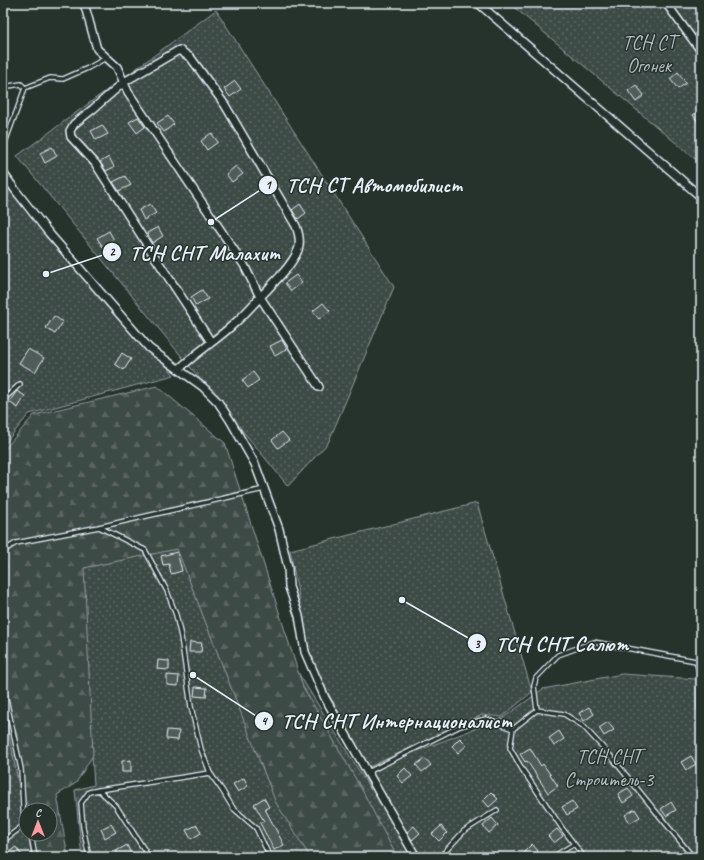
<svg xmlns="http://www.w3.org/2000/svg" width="704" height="860" font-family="Caveat,sans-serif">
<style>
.grass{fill:url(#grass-dots);stroke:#939ea0}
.forest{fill:url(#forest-firs);stroke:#939ea0}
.building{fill:#505c59;stroke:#e8f1f8}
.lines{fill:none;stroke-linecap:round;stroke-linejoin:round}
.service-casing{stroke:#e8f1f8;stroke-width:6}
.minor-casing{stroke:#e8f1f8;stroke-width:10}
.service{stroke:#26332d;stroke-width:3.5}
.minor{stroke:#26332d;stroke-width:7}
.labels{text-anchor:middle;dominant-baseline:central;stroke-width:3;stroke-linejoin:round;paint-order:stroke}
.park-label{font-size:20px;fill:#b5bfc3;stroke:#26332d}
.leader{fill:none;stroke:#e8f1f8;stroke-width:1.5}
.callout-dot{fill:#e8f1f8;stroke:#26332d;stroke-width:1.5}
.mark-label{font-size:12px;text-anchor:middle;font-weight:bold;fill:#111}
.callout-label{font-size:21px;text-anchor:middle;font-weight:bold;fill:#e8f1f8;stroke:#26332d;stroke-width:3;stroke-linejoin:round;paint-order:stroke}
</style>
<defs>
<pattern id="grass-dots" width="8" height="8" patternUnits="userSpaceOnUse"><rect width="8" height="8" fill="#3e4b47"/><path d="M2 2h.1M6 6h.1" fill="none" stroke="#5a6562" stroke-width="1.8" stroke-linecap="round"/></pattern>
<pattern id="forest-firs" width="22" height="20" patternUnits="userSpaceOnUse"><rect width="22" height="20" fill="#3e4b47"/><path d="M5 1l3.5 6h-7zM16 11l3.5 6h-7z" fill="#5a6562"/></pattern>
</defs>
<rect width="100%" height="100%" fill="#26332d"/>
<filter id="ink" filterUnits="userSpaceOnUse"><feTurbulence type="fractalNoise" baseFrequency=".025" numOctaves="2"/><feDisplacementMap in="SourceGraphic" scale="8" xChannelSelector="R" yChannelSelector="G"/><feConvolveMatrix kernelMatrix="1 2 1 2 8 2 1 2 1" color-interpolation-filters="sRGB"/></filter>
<g filter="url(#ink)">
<path class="grass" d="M509,3H701V164Z
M216,10L394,287L328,443L288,486L17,156Z
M3,173L174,375L29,414L3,446Z
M477,503L532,692L502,717L482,715L369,767L328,693L309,651L290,550Z
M204,521L371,790L362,772L503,718L543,689L622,674L696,679V709L701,716V857H82L75,790L94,785L79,565Z
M3,676L26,810V834H34L38,857H3Z"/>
<path class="forest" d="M157,386L225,443L303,687L361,788L397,857H310L276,803L177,549L84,568L93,755L76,783L57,795L68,857H32L28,834H50V810H26V824L3,703V451L34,415Z"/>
<path class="building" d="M678,72L686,83L678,89L670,79Z
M235,81L241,89L230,97L224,89Z
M636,85L644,95L636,102L628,91Z
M701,109V126L693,115Z
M168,116L174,124L164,132L157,123Z
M138,117L145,127L137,133L129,122Z
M102,125L108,134L96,140L91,131Z
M211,133L218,142L207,150L201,141Z
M52,147L57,156L45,163L40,153Z
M109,157L114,167L106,171L100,162Z
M236,166L243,174L232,182L226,174Z
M125,176L131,185L119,191L113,182Z
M150,204L156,213L144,220L139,210Z
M300,204L306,213L298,219L292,210Z
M158,227L163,236L152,243L147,233Z
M109,231L114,240L103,247L97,238Z
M296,275L302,283L291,291L285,283Z
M202,290L208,299L196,306L191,297Z
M323,303L330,311L319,319L313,311Z
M54,316L63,322L55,334L46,328Z
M282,340L287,349L275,356L270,346Z
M28,349L44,358L35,372L19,363Z
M122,353L131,359L124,370L115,364Z
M253,372L259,380L248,388L242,380Z
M17,391L25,396L18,408L9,402Z
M282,432L289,440L278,448L272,440Z
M177,552L182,571L171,574L169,564L163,565L161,556Z
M190,642L202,643L201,652H189Z
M158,660L169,661V670L157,669Z
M167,675L179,676L178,686L167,685Z
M195,687L207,688L206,697L194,696Z
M589,707L594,714L584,721L579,713Z
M608,722L614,730L604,736L599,728Z
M167,730L179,731L178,740L166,739Z
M559,731L564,739L554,746L549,738Z
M460,738L467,745L458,753L452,746Z
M530,748L541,766L543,764L558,786L548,793L527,761L525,762L520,754Z
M691,756L696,764L686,770L681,762Z
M425,758L431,765L422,772L416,765Z
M131,760V772H122V761Z
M405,768L412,776L403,783L397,776Z
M244,778L248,786L238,792L233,784Z
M628,788L633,796L623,803L618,794Z
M491,792L498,799L489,807L483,800Z
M264,798L269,807L265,809L284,845L274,850L260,823L264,821L254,804Z
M572,801L577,809L567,815L562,807Z
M671,802L676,810L666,816L661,809Z
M635,809L640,817L630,823L625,815Z
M492,818L498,825L489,833L483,826Z
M111,824L116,832L105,838L101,829Z
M197,825L201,833L191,839L186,830Z
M414,826L420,833L412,840L407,832Z
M441,826L447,833L439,841L432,834Z
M557,829L563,836L554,843L548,836Z
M532,844L538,851L532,857H528L524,852Z
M127,845L131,854L125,857H120L116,851Z
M16,847L23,857H3V856Z"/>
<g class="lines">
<defs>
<path id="service" d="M3,87L21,84L25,88L50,78L63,79L88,68L106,58
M3,148L25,88
M3,400L20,384
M99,527L145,550L167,591L176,615L181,637L191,707L201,749L210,773L222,790L233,808L256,828L270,857
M3,551L16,543L99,527L264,489
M3,685L21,769L24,825L26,829
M537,710L534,686L536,678L558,655L594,642L696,661L701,677L700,707L701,712
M368,772L460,726L486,719L513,729
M99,790L210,773
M29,834L32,840L35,857
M3,841L24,825
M89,857L83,827L81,803L89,792L99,790L116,806L149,857
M440,857L464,831L497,810
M553,857L574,844
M584,857L562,828L522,769L510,748L513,729L537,710L564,714L583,726L608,753L693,857"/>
<path id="minor" d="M84,3L97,49L117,67L128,92L244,265L260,297L319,387
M478,3L701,197
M666,3L701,51
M3,173L16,191L48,232L149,348L203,387L218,402L230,420L255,464L279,529L288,568L289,587L299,616L305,652L325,698L416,857
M179,369C197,352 218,339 236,322C247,312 257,300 268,289C279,277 292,265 298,250C301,242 299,234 296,226L225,105L191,58L179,50L124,82L93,109L74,124L70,131L71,137L95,163L155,257L211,342"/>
</defs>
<use href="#service" class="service-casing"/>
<use href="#minor" class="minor-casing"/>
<use href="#service" class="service"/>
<use href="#minor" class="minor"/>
</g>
</g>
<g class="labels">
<g class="park-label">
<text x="649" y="42">ТСН СТ<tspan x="649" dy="23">Огонек</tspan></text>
<text x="609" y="756">ТСН СНТ<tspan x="609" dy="23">Строитель-3</tspan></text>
</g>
</g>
<path class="leader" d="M211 222L268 185M46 274L112 252M402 600L477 643M193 675L264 721"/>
<g class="callout-dot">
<circle cx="211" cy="222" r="4"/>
<circle cx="46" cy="274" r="4"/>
<circle cx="402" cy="600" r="4"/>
<circle cx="193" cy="675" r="4"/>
<circle cx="268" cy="185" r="10"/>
<circle cx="112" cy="252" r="10"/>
<circle cx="477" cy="643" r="10"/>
<circle cx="264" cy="721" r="10"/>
</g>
<g class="mark-label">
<text x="268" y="189">1</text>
<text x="112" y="256">2</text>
<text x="477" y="648">3</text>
<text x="264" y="725">4</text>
</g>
<g class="callout-label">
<text x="374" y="192">ТСН СТ Автомобилист</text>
<text x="205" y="260">ТСН СНТ Малахит</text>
<text x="562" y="651">ТСН СНТ Салют</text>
<text x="397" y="728">ТСН СНТ Интернационалист</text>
</g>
<rect width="704" height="860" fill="none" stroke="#26332d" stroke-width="16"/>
<rect x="8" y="8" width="688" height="844" fill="none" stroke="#e8f1f8" stroke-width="1.5" filter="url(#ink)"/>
<g transform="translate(38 822)"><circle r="19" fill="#26332d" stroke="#747f7e"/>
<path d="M0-3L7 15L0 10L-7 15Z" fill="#ff9aa2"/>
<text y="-6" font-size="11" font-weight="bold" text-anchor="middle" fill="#e8f1f8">С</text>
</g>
</svg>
